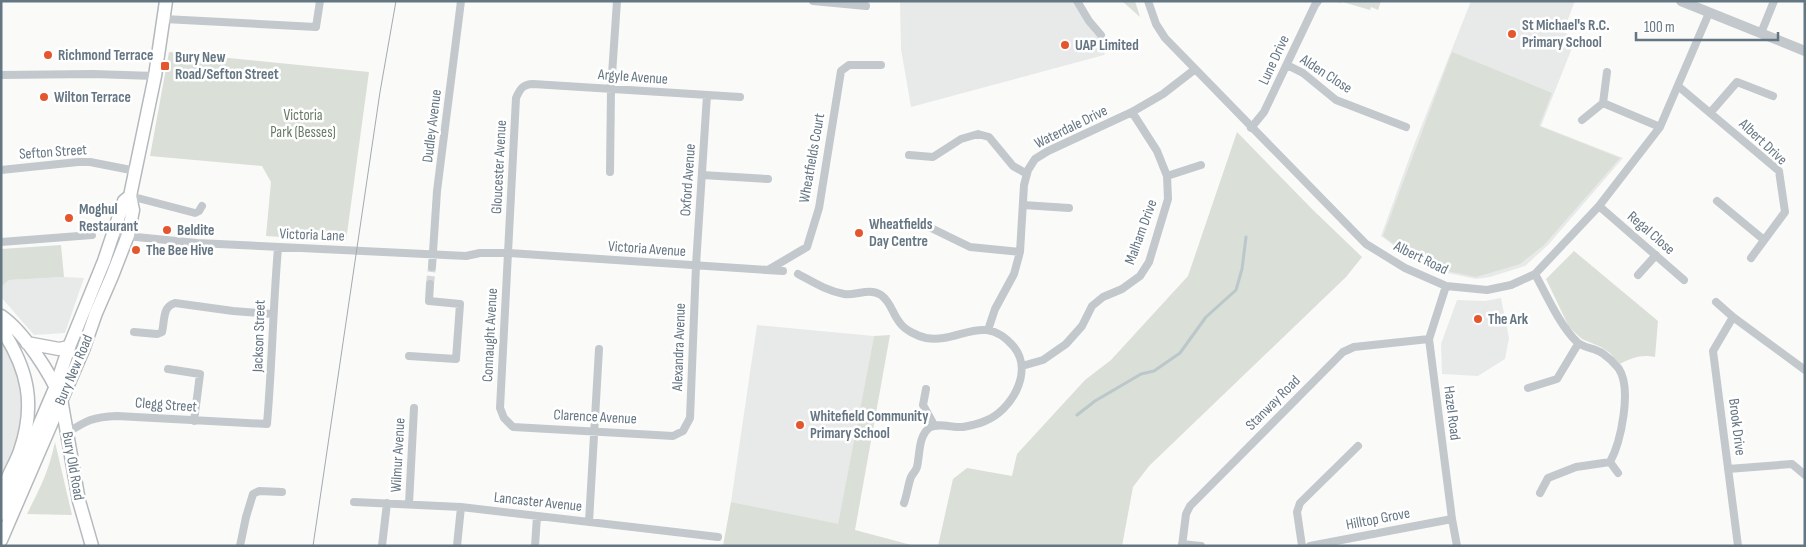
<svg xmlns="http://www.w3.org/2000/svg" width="1806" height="547" font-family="'Sofia Sans Condensed',sans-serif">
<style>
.built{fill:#e8e9e9}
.green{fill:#dadfd7}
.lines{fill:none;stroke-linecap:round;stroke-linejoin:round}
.stream{stroke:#bbc7cb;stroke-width:3}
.minor-tunnel{stroke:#d5d9db;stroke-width:8;stroke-dasharray:8 4;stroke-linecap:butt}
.primary-casing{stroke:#b5babe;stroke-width:15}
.trunk-casing{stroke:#b4b9bd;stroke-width:15}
.minor{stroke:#c3c8cc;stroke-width:8}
.tertiary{stroke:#c3c8cc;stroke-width:10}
.primary{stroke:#fff;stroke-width:12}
.trunk{stroke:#fff;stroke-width:12}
.tram{stroke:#a2aab0;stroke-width:1}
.poi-dot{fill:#e4572e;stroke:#fff;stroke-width:2}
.labels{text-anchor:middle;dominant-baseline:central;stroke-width:5;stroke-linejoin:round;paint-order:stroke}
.poi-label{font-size:15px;font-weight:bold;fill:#657683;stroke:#fff;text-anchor:start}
.street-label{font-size:15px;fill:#657683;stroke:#fff}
.park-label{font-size:15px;fill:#687a64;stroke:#fff}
</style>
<rect width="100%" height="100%" fill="#fafaf8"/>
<path class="built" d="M900,1H1075L1094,33L1111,45L1104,55L911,107L901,49Z
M1471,1H1575L1563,32L1576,38L1541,126L1623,158L1548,245L1525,266L1490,277L1476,279L1448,273L1409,257L1381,236L1414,145Z
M64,277L84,278L65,333L34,335L1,297V287L9,280Z
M1501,298L1509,338L1505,359L1478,376L1442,374L1441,344L1457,300L1485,301Z
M757,325L874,336L838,525L731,502Z
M1,340L12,356L25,400L20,440L1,480Z"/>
<path class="green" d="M1122,1H1135L1140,17Z
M1336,1H1381L1378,10L1371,7L1370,10L1343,2L1340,3Z
M169,52L369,72L346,241L266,236L271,182L262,166L150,156Z
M1452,52L1552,93L1539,126L1620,158L1544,245L1520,264L1476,277L1447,271L1410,256L1383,236Z
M1237,132L1312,209L1362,257L1346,277L1149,466L1133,487L1122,546H938L953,479L967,468L1012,476L1017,454L1085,380L1111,360L1188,276Z
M61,245L64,277L9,280L1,287V249Z
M1574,251L1658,321L1655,357C1642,354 1631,358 1620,364L1610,353L1601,347L1582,339L1569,327L1546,279Z
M890,335L855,530L915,546H723L731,502L838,524L874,336Z
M55,442L72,515L27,514C40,488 49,471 55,442Z"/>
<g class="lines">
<path class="stream" d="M1077,415L1095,401L1141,374L1154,371L1180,353L1206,317L1236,290L1242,269L1246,237"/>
<path class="minor-tunnel" d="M430,284L432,267"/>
<defs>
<path id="primary" d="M1,316C24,332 51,374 61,399L79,501L92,546
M1,328C28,369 36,404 20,451C16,463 8,474 5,486C4,492 5,499 6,505
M27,343L59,349L69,347"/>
<path id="trunk" d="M1,514L56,386L69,347L104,261L124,201L130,196
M1,540L83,350L96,313L112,276L128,235L133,210L130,196L155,76L166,1"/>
</defs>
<use href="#primary" class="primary-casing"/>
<use href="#trunk" class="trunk-casing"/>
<path class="minor" d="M813,1L866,6
M1077,1L1089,21L1101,35
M1148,1L1156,24L1165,38L1366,244L1405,268L1446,286L1487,290L1511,285L1535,274L1599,206L1660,127L1709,13
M164,19L316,27L320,1
M1761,33L1774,1
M1287,65L1303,73L1336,100L1406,127
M1,75L93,74L155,76
M1678,86L1779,171L1785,212L1751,258
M707,95L696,265L690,418L683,431L673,436L513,427L504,418L500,408L516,98C520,89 523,84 533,84L740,97
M1603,103L1660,127
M1710,113L1737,82L1773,96
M1582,120L1603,103L1607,72
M1251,128L1264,112L1315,5L1318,1
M909,155L933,157L961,139L978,134L989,137L1013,166L1027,174
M1,170L78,162H90L136,171
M610,172L611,89L617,1
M702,175L768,179
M1167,176L1201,165
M130,196L195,213L199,211L202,206
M1717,201L1764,240
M1023,205L1069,208
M1599,206L1684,280
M929,227L970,247L1020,252
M115,232L136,237L197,243L466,256L480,253H509L783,271
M1,242L92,235
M432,267L437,191L461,1
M768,270L807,247L819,208L841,71L849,65H881
M798,274C813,282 827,291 844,294C856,296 869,287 881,295C891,302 892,313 900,323C905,330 917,336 926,338C959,344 984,311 1014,347C1034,372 1011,411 985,421C978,424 969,426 963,427C952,428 938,422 929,428C918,437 920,455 917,467C916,471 913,473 911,477C908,485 907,495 904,503
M1535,274C1546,294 1560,326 1577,342C1583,348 1595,348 1602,353C1605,355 1608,358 1611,360C1613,363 1617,366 1619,369C1632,389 1621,442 1610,462L1576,467L1548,478L1540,493
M1638,275L1656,255
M1446,286L1429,339L1452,519L1457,546
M1716,302L1733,317L1805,370
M1733,317L1713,351L1738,546
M988,330L995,309L1014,274L1020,252L1024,185L1028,170L1035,159L1048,151L1132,112L1163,94L1194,70
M134,332L157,334L162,332C165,320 162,307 175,303L233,311L272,314
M409,356L456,359L460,304L429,301L430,284
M1022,366L1043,360L1066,344L1082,326L1092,306L1103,297L1122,289L1140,276L1149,262L1168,199L1167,176L1157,151L1132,112
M168,369L200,374L194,421
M1528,388L1557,379L1578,344
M926,389L923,405L934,425
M67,433C87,420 93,417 117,416L267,424C272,366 273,307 278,248
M1610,462L1618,473
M1728,469L1792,464L1805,475
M354,502L461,507L718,537
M409,504L414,408
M589,522L599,349
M1182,544L1201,546
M240,546L246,517L253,494L259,491L282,492
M382,546L387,503
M457,546L461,507
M535,546L537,516
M1182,546L1186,514L1190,506L1343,352L1354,347L1429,339
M1302,546L1297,512L1300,503L1358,446
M1310,546L1452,519"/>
<path class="tertiary" d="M1681,1L1805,51"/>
<use href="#primary" class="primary"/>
<use href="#trunk" class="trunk"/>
<path class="tram" d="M313,546L380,92L396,1"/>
</g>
<g class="poi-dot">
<circle cx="1512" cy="34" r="5"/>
<circle cx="1065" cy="45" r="5"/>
<circle cx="48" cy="55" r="5"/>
<rect x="160" y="61" width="10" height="10" rx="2.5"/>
<circle cx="44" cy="97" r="5"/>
<circle cx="69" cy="218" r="5"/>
<circle cx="167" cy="230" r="5"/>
<circle cx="859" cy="233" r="5"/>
<circle cx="136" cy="250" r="5"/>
<circle cx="1478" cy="319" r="5"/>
<circle cx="800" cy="425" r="5"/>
</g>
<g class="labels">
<g class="poi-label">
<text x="1522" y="25">St Michael's R.C.<tspan x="1522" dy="17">Primary School</tspan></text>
<text x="1075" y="45">UAP Limited</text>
<text x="58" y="55">Richmond Terrace</text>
<text x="175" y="57">Bury New<tspan x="175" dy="17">Road/Sefton Street</tspan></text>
<text x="54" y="97">Wilton Terrace</text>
<text x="79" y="209">Moghul<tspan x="79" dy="17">Restaurant</tspan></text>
<text x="869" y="224">Wheatfields<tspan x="869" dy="17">Day Centre</tspan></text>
<text x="177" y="230">Beldite</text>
<text x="146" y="250">The Bee Hive</text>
<text x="1488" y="319">The Ark</text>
<text x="810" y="416">Whitefield Community<tspan x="810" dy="17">Primary School</tspan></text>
</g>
<g class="street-label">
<text transform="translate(1274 60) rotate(-65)">Lune Drive</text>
<text transform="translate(1326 74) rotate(33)">Alden Close</text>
<text transform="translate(633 77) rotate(4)">Argyle Avenue</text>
<text transform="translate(432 126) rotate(-83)">Dudley Avenue</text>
<text transform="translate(1071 127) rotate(-26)">Waterdale Drive</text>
<text transform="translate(1763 142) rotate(43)">Albert Drive</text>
<text transform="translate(53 152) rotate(-4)">Sefton Street</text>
<text transform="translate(812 158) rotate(-80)">Wheatfields Court</text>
<text transform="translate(499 167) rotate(-87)">Gloucester Avenue</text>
<text transform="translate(688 180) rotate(-86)">Oxford Avenue</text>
<text transform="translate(1141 232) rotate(-70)">Malham Drive</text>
<text transform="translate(1651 233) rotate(41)">Regal Close</text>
<text transform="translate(312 235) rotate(2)">Victoria Lane</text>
<text transform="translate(647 249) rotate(4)">Victoria Avenue</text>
<text transform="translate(1421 258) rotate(26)">Albert Road</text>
<text transform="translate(490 335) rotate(-87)">Connaught Avenue</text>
<text transform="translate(259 336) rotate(-88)">Jackson Street</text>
<text transform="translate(679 347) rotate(-88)">Alexandra Avenue</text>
<text transform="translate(74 370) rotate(-67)">Bury New Road</text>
<text transform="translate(1273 403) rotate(-45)">Stanway Road</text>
<text transform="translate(166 405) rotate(4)">Clegg Street</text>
<text transform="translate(1452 413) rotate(83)">Hazel Road</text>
<text transform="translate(595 417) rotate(3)">Clarence Avenue</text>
<text transform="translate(1737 427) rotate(83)">Brook Drive</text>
<text transform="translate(398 455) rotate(-87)">Wilmur Avenue</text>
<text transform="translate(73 466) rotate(80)">Bury Old Road</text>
<text transform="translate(538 502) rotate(6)">Lancaster Avenue</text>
<text transform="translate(1378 519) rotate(-11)">Hilltop Grove</text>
</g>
<g class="park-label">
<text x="303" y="115">Victoria<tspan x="303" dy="17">Park (Besses)</tspan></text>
</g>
</g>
<rect width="1806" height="547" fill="none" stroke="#657683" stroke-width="5"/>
<path d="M1636 32v8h142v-8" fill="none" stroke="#657683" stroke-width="2.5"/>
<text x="1644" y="32" font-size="15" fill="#657683" stroke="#ffffff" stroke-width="4" paint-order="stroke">100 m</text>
</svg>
